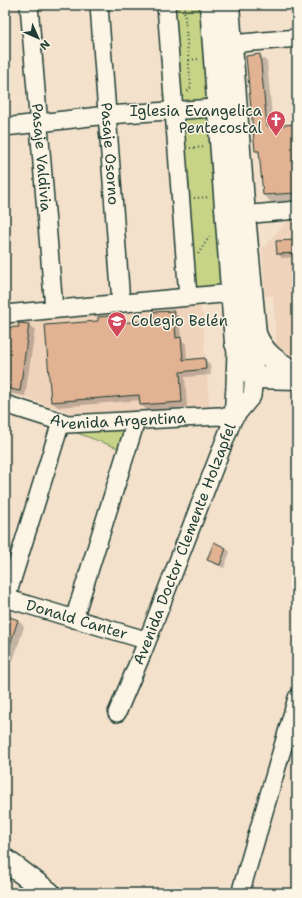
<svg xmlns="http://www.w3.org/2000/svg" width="302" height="898" font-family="'Shantell Sans',sans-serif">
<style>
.built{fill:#efd3bb}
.green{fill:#c7d387;stroke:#73885e}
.shadow{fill:#0003}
.building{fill:#e2b393;stroke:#1f3d34}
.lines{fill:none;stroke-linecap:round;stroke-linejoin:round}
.minor-casing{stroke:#1f3d34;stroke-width:20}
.major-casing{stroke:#1f3d34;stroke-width:25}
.path{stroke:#1f3d34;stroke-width:2;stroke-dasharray:1 3;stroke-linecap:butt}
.minor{stroke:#fcf5e5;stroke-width:17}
.major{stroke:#fcf5e5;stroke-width:22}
.labels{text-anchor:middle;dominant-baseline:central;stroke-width:3;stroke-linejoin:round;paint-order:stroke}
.poi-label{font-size:15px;fill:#1f3d34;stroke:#fcf5e5;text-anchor:end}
.street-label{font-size:15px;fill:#1f3d34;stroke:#fcf5e5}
</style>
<rect width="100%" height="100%" fill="#f4e1cc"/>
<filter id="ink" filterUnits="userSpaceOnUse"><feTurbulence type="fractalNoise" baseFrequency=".025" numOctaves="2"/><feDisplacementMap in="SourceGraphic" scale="8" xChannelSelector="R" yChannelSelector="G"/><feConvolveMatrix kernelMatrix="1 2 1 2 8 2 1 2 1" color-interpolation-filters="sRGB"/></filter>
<g filter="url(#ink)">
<path class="built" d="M291,217H297V357L287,358L277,351L273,296H265L262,249Z
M200,304L201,314H203L205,358L210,410L72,413L5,391V322Z"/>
<path class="green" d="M169,5H205L213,94L207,103L178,105Z
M213,110L224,281L221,287L191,289L177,113Z
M70,427L129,430L123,450L69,430Z"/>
<path class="shadow" d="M247,5H266V7L250,8Z
M260,55L267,62L273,127L297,125V200L271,202L264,195L261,155L256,151Z
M296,241L297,257L282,258L278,254V242Z
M295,310H297V333Z
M174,312L179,317L181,339L186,344L187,361L205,359L210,365L211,375L185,377L187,407L147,410L141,405V400L58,407L52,402L99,322L109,317L114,323L120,322L121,324L155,321Z
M29,325L35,330L25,396L5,393V329L20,327Z
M215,544L226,548L230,552L224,568L212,563L208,559Z
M5,616L18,620L24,627L13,661L5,658Z"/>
<path class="building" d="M260,54L267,126L297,124V193L263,195L259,151H255L246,56Z
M296,240L297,253L277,254L276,241Z
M174,311L176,338L181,337L183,360L205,358L206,369L180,372L182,402L140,405L139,395L51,402L45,325L98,321V317L109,316L110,322L120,321V323L154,320L153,312Z
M18,323L29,324L20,391L5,388V328L19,327Z
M214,542L226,548L220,565L207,560Z
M5,615L18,620L7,654H5Z"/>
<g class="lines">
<defs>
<g id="minor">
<path id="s1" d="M29,5L54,309"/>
<path id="s2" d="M99,5L121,303"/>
<path d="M166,5L188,297"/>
<path d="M220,45L297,38"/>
<path d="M5,127L107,115L230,107"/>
<path d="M231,216L297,210"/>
<path d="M5,314L232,293"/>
<path id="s3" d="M5,404L68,424L219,416L233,419"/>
<path d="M233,419L235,386L236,348"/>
<path id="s4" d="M5,598L142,639L149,636"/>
<path d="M6,599L61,422"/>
<path d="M74,619L136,421"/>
<path id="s5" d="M117,713L144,649L233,419L252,396L254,377L255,334"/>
<path d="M242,887L297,698"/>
</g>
<path id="major" d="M211,5L236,343L243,362L254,377L297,378
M228,5L244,215L255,334C263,354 277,364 297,373
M5,860L49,893"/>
</defs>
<use href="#minor" class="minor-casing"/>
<use href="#major" class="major-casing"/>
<path class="path" d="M184,8L191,87L186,93
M189,60L199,59
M190,148L206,147
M194,198L209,197
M198,254L211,234"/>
<use href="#minor" class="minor"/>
<use href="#major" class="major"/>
</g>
</g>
<defs>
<symbol id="church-pin" viewBox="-11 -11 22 30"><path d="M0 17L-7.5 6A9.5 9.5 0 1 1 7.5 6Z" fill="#d1495b" stroke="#fcf5e5"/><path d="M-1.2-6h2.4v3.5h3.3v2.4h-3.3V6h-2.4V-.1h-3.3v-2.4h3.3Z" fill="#fff"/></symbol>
<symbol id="school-pin" viewBox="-11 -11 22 30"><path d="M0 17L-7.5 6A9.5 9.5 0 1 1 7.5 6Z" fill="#d1495b" stroke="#fcf5e5"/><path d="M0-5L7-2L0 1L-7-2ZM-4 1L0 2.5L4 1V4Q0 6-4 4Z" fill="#fff"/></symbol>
</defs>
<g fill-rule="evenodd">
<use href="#church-pin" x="265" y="109" width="22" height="30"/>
<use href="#school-pin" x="106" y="310" width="22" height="30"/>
</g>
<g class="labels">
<g class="poi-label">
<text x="262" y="111">Iglesia Evangelica<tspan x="262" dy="17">Pentecostal</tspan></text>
<text x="131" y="321" text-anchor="start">Colegio Belén</text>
</g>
<g class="street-label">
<text stroke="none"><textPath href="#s2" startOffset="149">Pasaje Osorno</textPath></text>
<text stroke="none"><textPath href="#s1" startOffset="153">Pasaje Valdivia</textPath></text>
<text stroke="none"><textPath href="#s3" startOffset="116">Avenida Argentina</textPath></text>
<text stroke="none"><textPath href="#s5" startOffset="182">Avenida Doctor Clemente Holzapfel</textPath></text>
<text stroke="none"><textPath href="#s4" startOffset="75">Donald Canter</textPath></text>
</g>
</g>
<rect width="302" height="898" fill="none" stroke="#fcf5e5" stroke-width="20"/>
<rect x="10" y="10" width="282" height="878" fill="none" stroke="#1f3d34" stroke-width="1.5" filter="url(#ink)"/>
<g transform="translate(38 38) rotate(135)" stroke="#fcf5e5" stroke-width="3" paint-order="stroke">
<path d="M0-3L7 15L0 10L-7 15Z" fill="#1f3d34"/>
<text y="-6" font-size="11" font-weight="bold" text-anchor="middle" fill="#1f3d34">N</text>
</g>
</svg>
